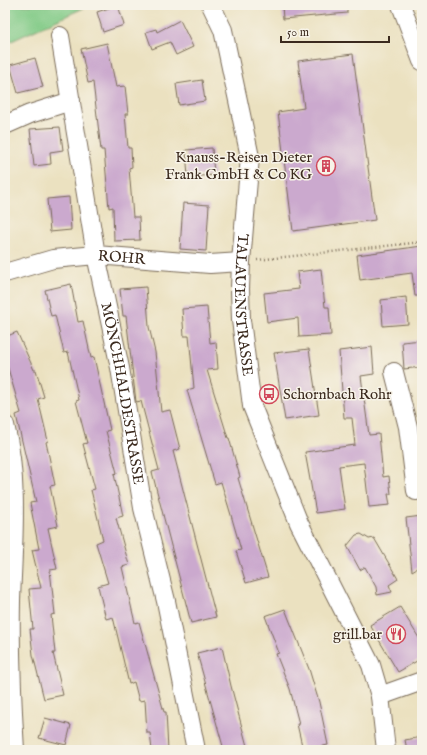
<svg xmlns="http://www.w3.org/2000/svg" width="427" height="755" font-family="'IM FELL English',serif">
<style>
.green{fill:#82cb87;stroke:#5e7a52}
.building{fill:#cba9ce}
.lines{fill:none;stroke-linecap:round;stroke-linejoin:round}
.minor-casing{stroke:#796a57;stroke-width:20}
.path{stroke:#796a57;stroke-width:2.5;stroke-dasharray:1 3;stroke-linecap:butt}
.minor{stroke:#fff;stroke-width:18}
.labels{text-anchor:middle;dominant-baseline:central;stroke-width:3;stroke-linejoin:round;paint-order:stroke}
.poi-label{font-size:15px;fill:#3b2a1e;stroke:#f7f3e8;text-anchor:end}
.street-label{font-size:15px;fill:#3b2a1e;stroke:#f7f3e8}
</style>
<rect width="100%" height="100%" fill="#f7f3e8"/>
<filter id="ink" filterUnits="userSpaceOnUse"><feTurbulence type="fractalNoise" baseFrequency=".025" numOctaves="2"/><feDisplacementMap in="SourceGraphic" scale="8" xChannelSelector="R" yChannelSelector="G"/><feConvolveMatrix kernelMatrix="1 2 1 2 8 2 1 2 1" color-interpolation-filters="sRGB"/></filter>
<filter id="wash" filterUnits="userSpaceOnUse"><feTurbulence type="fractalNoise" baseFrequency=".012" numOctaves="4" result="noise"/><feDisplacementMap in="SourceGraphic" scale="16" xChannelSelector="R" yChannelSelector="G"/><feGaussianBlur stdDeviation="0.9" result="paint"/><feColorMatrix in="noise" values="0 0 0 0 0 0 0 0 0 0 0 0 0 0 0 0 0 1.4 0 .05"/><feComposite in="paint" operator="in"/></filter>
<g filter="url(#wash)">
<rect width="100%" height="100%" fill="#ebe1c0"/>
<path class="green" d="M5,5H90L5,44Z"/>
<g id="blocks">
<path class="building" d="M118,5L124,25L103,32L97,12Z
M282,5H347V13L283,19Z
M180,20L193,47L176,55L170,42L152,49L146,32L156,29L157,32Z
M107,43L116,87L125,86L128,114H125L128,148H131L132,167L129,168L133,217H139L140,240L114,241L113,207L109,208L104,150H101L93,82L88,83L81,49Z
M353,54L375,220L293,231L278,112L304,108L298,61Z
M35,58L43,87L18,93L10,65Z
M202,80L205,101L179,105L176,84Z
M60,127L63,150L50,152L51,164L34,166L30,129Z
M212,148L214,175L188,177L186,150Z
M69,197L71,230L50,232L47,199Z
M183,203L209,205L206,251L180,249Z
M422,246V296H415L412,273L360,280L357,255Z
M321,269L325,307H329L331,335L299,337L298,318L267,322L264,293L299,289L297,272Z
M71,284L78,322L83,321L91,358L94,357L110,430L106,431L117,473L114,474L123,516L116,518L129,565L122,567L135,623L139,622L164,712H166L168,750H152L150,733H147L145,700L139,701L134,682L129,684L113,617L106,619L98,586L108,583L96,543L103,540L91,490L95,489L83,444L87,443L76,401L79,400L68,352L64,353L55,315L51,316L45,290Z
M146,287L149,327L155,352L161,412L170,410L180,449L173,451L216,617L191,623L152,472L159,470L141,401L136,402L126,316H123L120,289Z
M406,297L408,324L383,326L381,300Z
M207,307L210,343L216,342L218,369L207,370L228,438H229L240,477L238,478L268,577L246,583L236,551L241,550L231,515L221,482L215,484L187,390L194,388L189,336H184L182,309Z
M17,332L34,370H36L44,397L38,399L48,441L46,442L55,485L50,486L58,526L48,528L57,569L50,570L55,614L51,615L55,653H53L63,695L44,699L33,655L30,629H33L29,589L41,588L32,550L39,549L30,503L36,502L16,415L21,413L7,365L5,366V337Z
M422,340V367L404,369L402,342Z
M372,347L374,374L361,376L369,435L379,434L383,477L389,476L391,494H388L390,505L369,507L364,463L339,466L345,509L316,513L305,452L355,445L352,418H344L339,351Z
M309,349L319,415L285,420L274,353Z
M422,516V565L412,571L406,518Z
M361,534L369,539L374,538L398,579L389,585L392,592L377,595L376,587L365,567L360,570L347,546L356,535Z
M400,607L422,643V658L398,672L370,625Z
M285,609L309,669L319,702L328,745L303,750L297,724H299L290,689L276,654L279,653L265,616Z
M222,647L231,686L248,750H224L197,653Z
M45,718L71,725L66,745L39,738Z
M422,737V750H407L405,740Z"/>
</g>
</g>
<g filter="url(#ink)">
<use href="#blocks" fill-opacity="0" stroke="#796a57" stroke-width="1"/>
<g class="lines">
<defs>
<g id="minor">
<path id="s1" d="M211,5L223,30L250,157L241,262L240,289L241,320L252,406L299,523L371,665L380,696L386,750"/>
<path d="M401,5L422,61"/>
<path id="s2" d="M60,36L96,255L120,368L143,508L166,601L196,750"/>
<path d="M5,125L30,114L71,101"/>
<path id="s3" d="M5,273L53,259L96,255L210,264L241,262"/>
<path d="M394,372L408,427L416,491"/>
<path d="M5,425C19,482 13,542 11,601C10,651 12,700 15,750"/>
<path d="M380,696L422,681"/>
</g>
</defs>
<use href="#minor" class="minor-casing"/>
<path class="path" d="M257,260L422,242"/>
<use href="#minor" class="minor"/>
</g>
</g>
<defs>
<symbol id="building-ring" viewBox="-11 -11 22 22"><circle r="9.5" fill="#f7f3e8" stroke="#d1495b" stroke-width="1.5"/><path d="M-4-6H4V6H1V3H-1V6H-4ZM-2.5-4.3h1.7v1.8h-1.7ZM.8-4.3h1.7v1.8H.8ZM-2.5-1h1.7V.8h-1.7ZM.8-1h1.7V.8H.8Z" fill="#d1495b"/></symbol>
<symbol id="bus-ring" viewBox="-11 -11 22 22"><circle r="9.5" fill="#f7f3e8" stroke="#d1495b" stroke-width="1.5"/><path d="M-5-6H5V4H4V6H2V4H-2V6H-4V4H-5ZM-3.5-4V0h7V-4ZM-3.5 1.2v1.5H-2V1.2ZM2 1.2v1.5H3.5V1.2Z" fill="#d1495b"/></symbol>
<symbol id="restaurant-ring" viewBox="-11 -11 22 22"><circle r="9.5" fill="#f7f3e8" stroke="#d1495b" stroke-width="1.5"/><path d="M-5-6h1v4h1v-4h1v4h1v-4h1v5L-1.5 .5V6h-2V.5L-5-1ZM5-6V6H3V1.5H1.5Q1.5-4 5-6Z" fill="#d1495b"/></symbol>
</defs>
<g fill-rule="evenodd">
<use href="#building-ring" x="315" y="155" width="22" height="22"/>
<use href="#bus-ring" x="258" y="383" width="22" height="22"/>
<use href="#restaurant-ring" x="385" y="623" width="22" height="22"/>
</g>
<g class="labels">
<g class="poi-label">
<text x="312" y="157">Knauss-Reisen Dieter<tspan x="312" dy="17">Frank GmbH &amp; Co KG</tspan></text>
<text x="283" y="394" text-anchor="start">Schornbach Rohr</text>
<text x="382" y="634">grill.bar</text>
</g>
<g class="street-label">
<text stroke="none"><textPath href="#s3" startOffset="119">ROHR</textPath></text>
<text stroke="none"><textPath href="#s1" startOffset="306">TALAUENSTRASSE</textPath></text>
<text stroke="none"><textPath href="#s2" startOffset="363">MÖNCHHALDESTRASSE</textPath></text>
</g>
</g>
<rect width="427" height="755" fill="none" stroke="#f7f3e8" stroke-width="20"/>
<path d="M281 36v6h108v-6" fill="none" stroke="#3b2a1e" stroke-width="2"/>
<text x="287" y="36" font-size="12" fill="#3b2a1e" stroke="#f7f3e8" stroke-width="3" paint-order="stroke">50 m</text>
</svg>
